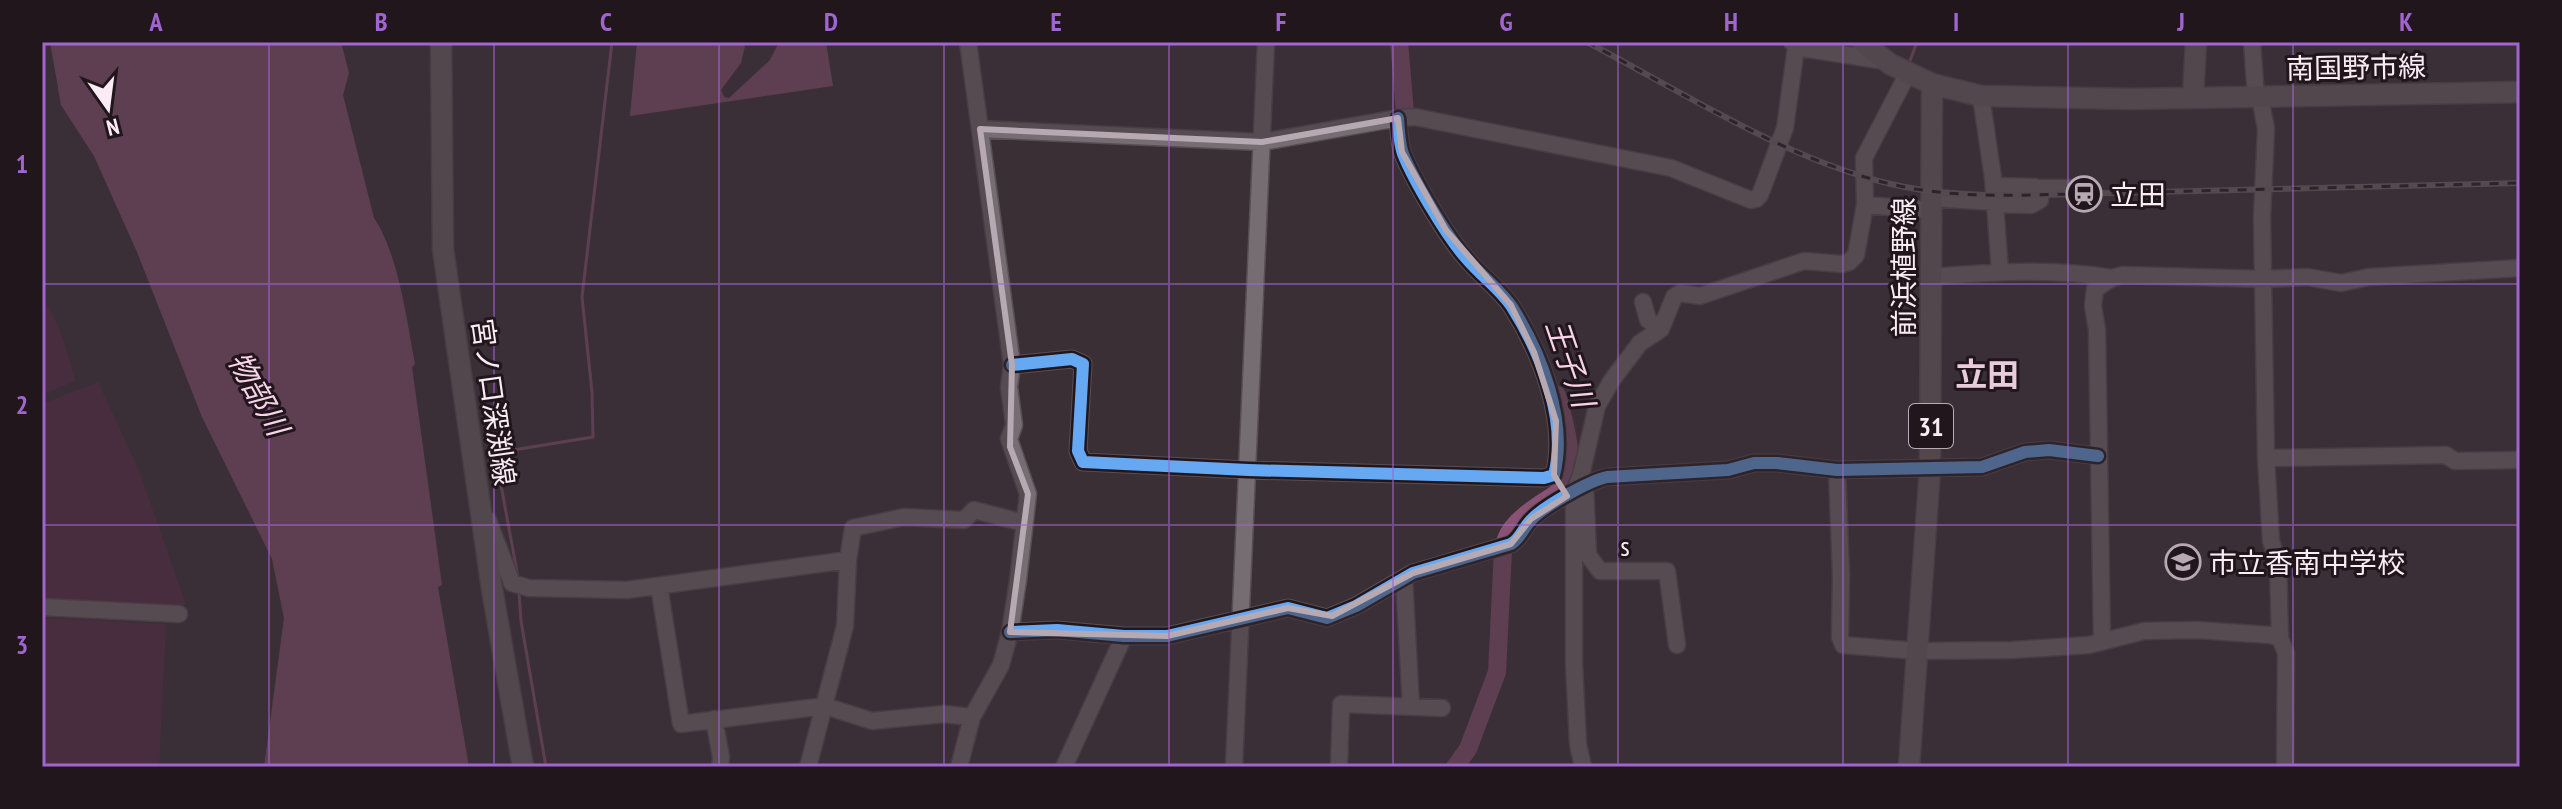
<svg xmlns="http://www.w3.org/2000/svg" width="2562" height="809" font-family="'PT Sans Narrow','Noto Sans JP',sans-serif">
<style>
.green{fill:#5a2c4a}
.water{fill:#895274}
.lines{fill:none;stroke-linecap:round;stroke-linejoin:round}
.stream{stroke:#895274;stroke-width:3}
.river{stroke:#895274;stroke-width:18}
.minor-casing{stroke:#594e55;stroke-width:19}
.major-casing{stroke:#594e55;stroke-width:23}
.minor{stroke:#766d72;stroke-width:16}
.major{stroke:#72656c;stroke-width:20}
.rail-casing{stroke:#72686d;stroke-width:6}
.rail{stroke:#20161c;stroke-width:3;stroke-dasharray:9;stroke-linecap:butt}
.cycleway-casing{stroke:#20161c;stroke-width:17}
.cycleway{stroke:#66a8f1;stroke-width:12}
.marked{fill:none;stroke:#b7a9b2;stroke-width:6;stroke-linejoin:round}
.grid{fill:none;stroke:#a165cf;stroke-width:2;stroke-opacity:0.55}
.labels{text-anchor:middle;dominant-baseline:central;stroke-width:6;stroke-linejoin:round;paint-order:stroke}
.shield{fill:#20161c;stroke:#b9abb3;stroke-width:2}
.shield-label{font-size:26px;font-weight:bold;fill:#faebf4}
.street-label{font-size:28px;fill:#faebf4;stroke:#20161c}
.poi-label{font-size:28px;fill:#faebf4;stroke:#20161c;text-anchor:start}
.water-label{font-size:30px;font-style:italic;fill:#f9d4e9;stroke:#20161c}
.quarter-label{font-size:32px;font-weight:bold;fill:#e9ccdc;stroke:#20161c}
.neatline{fill:none;stroke:#a165cf;stroke-width:3}
.grid-label{font-size:26px;text-anchor:middle;font-weight:bold;fill:#a165cf}
</style>
<rect width="100%" height="100%" fill="#3b2f36"/>
<path class="green" d="M42,300C61,323 67,352 75,381L42,395Z
M98,382L139,471L186,605L45,600L46,558L42,549V404Z
M42,618L166,624L159,767H42Z"/>
<path class="water" d="M50,42H341L349,73L343,95L374,218C398,253 407,321 415,364L412,367L442,585L438,587L469,767H264L284,618L272,559L202,417L137,252L94,156L61,105Z
M637,42H746L741,63L721,90L724,97L729,98L770,60L779,42H826L833,86L630,116Z"/>
<g class="lines">
<path class="stream" d="M1908,66L1917,42
M1579,451L1584,427
M518,577L495,453L593,437L592,392L582,297L612,42
M519,593L521,621L546,767"/>
<path class="river" d="M1399,42L1405,113
M1506,539C1511,525 1524,515 1536,507C1545,500 1561,493 1566,483C1576,464 1563,415 1557,395
M1455,767L1468,749L1497,672L1503,550"/>
<defs>
<path id="minor" d="M1792,42L1796,47L1885,61
M2252,42L2256,97
M1981,96L1993,178L2000,271
M2260,97L2266,129L2262,217L2266,458L2271,541L2278,563L2280,638L2286,653L2285,767
M980,129L1262,142L1398,118L1415,117L1671,168L1751,200L1756,199L1760,195L1785,128L1796,47
M1994,186L2035,187L2040,191V200L2031,205L1995,204
M2039,188H2082
M1930,198L1995,202
M1865,205L1864,158L1908,73
M1930,277C1990,272 2052,268 2112,278
M1643,302L1648,320L1661,329
M1012,365L1072,359L1083,364L1078,451L1083,462L1248,470L1544,478L1554,475C1568,421 1541,353 1512,307C1500,289 1480,275 1466,258C1447,237 1414,181 1403,154C1399,143 1399,129 1398,118
M2266,458L2446,455L2455,461L2520,460
M1837,470L1841,575L1840,637L1843,645L1917,651L2012,650L2089,645L2144,631L2196,630L2270,635L2280,638
M1585,484L1588,555L1600,571H1667L1677,645
M488,520L512,583L529,588L627,590L848,560
M1404,578L1411,707
M659,586L681,724L825,706L872,721L944,714L972,717
M42,607L179,614
M1010,632L1057,630L1124,636H1167L1288,608L1327,618L1356,606L1413,573L1511,544C1521,538 1523,528 1531,520C1544,506 1589,481 1607,477L1728,470L1754,463H1777L1837,470L1982,467L2025,452L2049,450L2098,456
M2102,640L2097,330L2093,306L2095,289L2112,278L2123,275L2264,279L2307,277L2341,283L2369,277L2520,268
M714,719L721,757L720,767
M808,767L845,626L848,560L853,528L904,517L964,520L974,510L1024,523
M959,767L972,717L1001,665L1010,632L1018,580L1028,494L1009,439L1014,425L1009,387L1012,365L968,42
M1064,767L1124,636
M1234,767L1266,42
M1339,767L1341,704L1442,708
M1583,767L1578,744L1574,664V492L1581,475L1597,406L1612,380L1640,343L1661,329L1674,297L1680,293L1700,296L1804,261L1842,264L1849,262L1856,255L1865,205L1930,210"/>
<path id="major" d="M441,42L443,249L492,589L523,767
M1862,42L1890,64L1932,84L1981,96L2132,99L2520,92
M2193,97L2196,42
M1909,767L1930,469L1932,84"/>
</defs>
<use href="#minor" class="minor-casing"/>
<use href="#major" class="major-casing"/>
<use href="#minor" class="minor"/>
<use href="#major" class="major"/>
<defs>
<path id="rail" d="M1587,42C1684,93 1785,159 1891,184C1937,195 1985,196 2031,195L2520,183"/>
</defs>
<use href="#rail" class="rail-casing"/>
<use href="#rail" class="rail"/>
<defs>
<path id="cycleway" d="M1012,365L1072,359L1083,364L1078,451L1083,462L1248,470L1544,478L1554,475C1568,421 1541,353 1512,307C1500,289 1480,275 1466,258C1447,237 1414,181 1403,154C1399,143 1399,129 1398,118
M1010,632L1057,630L1124,636H1167L1288,608L1327,618L1356,606L1413,573L1511,544C1521,538 1523,528 1531,520C1544,506 1589,481 1607,477L1728,470L1754,463H1777L1837,470L1982,467L2025,452L2049,450L2098,456"/>
</defs>
<use href="#cycleway" class="cycleway-casing"/>
<use href="#cycleway" class="cycleway"/>
</g>
<path d="M0 0H2562V809H0ZM1398,118L1402,152L1446,230L1511,305L1534,352L1556,421L1554,475L1567,496L1531,519L1511,544L1413,573L1332,616L1288,608L1167,636L1010,632L1028,494L1010,447L1012,365L980,129L1262,142Z" fill="#3b2f36" fill-opacity=".55" fill-rule="evenodd"/>
<path class="marked" d="M1398,118L1402,152L1446,230L1511,305L1534,352L1556,421L1554,475L1567,496L1531,519L1511,544L1413,573L1332,616L1288,608L1167,636L1010,632L1028,494L1010,447L1012,365L980,129L1262,142Z"/>
<path class="grid" d="M269,42V767M494,42V767M719,42V767M944,42V767M1169,42V767M1393,42V767M1618,42V767M1843,42V767M2068,42V767M2293,42V767M42,284H2520M42,525H2520"/>
<defs>
<symbol id="station-ring" viewBox="-11 -11 22 22"><circle r="9.5" fill="#20161c" stroke="#b7a9b2" stroke-width="1.5"/><path d="M-3-6H3Q5-6 5-4V2Q5 4 3 4L4.5 6H3L1.5 4h-3L-3 6H-4.5L-3 4Q-5 4-5 2V-4Q-5-6-3-6ZM-3.5-4v3h7v-3ZM-3.5 1v1.5H-2V1ZM2 1v1.5H3.5V1Z" fill="#b7a9b2"/></symbol>
<symbol id="school-ring" viewBox="-11 -11 22 22"><circle r="9.5" fill="#20161c" stroke="#b7a9b2" stroke-width="1.5"/><path d="M0-5L7-2L0 1L-7-2ZM-4 1L0 2.5L4 1V4Q0 6-4 4Z" fill="#b7a9b2"/></symbol>
</defs>
<g fill-rule="evenodd">
<use href="#station-ring" x="2064" y="174" width="40" height="40"/>
<use href="#school-ring" x="2163" y="542" width="40" height="40"/>
</g>
<g class="labels">
<rect class="shield" x="1909" y="404" width="44" height="44" rx="6"/>
<g class="shield-label">
<text x="1931" y="426">31</text>
</g>
<g class="street-label">
<text transform="translate(2356 67) rotate(-1)">南国野市線</text>
<text transform="translate(1903 267) rotate(-90)">前浜植野線</text>
<text transform="translate(494 402) rotate(82)">宮ノ口深渕線</text>
<text x="1625" y="545">s</text>
</g>
<g class="poi-label">
<text x="2110" y="194">立田</text>
<text x="2209" y="562">市立香南中学校</text>
</g>
<g class="water-label">
<text transform="translate(1571 363) rotate(71)">王子川</text>
<text transform="translate(259 393) rotate(61)">物部川</text>
</g>
<g class="quarter-label">
<text x="1987" y="374">立田</text>
</g>
</g>
<rect width="2562" height="809" fill="none" stroke="#20161c" stroke-width="88"/>
<g transform="translate(108 108) rotate(166)" stroke="#20161c" stroke-width="6" paint-order="stroke">
<path d="M0-6L14 30L0 20L-14 30Z" fill="#faebf4"/>
<text y="-12" font-size="22" font-weight="bold" text-anchor="middle" fill="#faebf4">N</text>
</g>
<rect x="44" y="44" width="2474" height="721" class="neatline"/>
<g class="grid-label">
<text x="156" y="31">A</text>
<text x="381" y="31">B</text>
<text x="606" y="31">C</text>
<text x="831" y="31">D</text>
<text x="1056" y="31">E</text>
<text x="1281" y="31">F</text>
<text x="1506" y="31">G</text>
<text x="1731" y="31">H</text>
<text x="1956" y="31">I</text>
<text x="2181" y="31">J</text>
<text x="2406" y="31">K</text>
<text x="22" y="173">1</text>
<text x="22" y="414">2</text>
<text x="22" y="654">3</text>
</g>
</svg>
